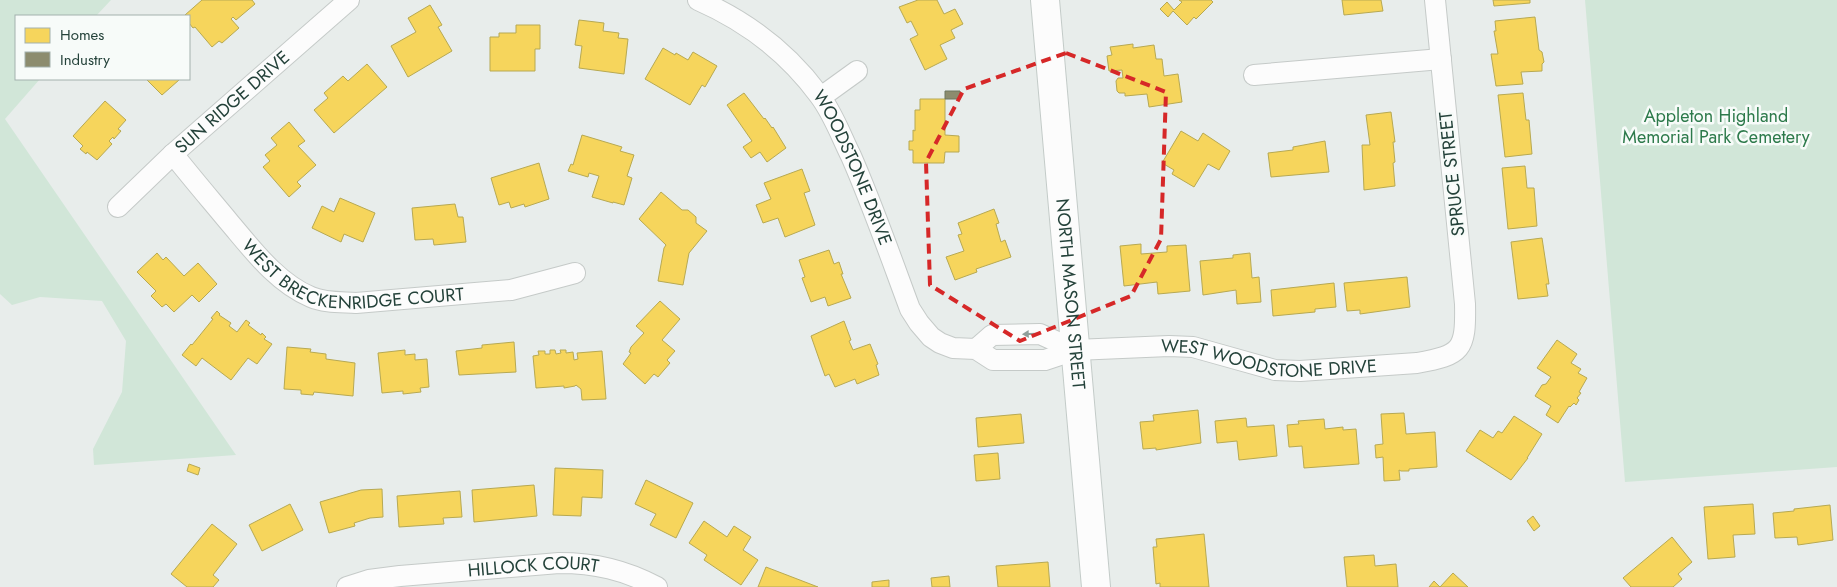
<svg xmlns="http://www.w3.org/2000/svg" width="1837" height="587" font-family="Jost,sans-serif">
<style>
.green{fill:#d1e6d8}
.homes{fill:#f6d55c;stroke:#b7a952}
.industry{fill:#8c8c6e;stroke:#6d765e}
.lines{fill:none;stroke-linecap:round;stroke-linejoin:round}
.street-casing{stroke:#c5cac8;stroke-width:22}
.secondary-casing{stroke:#c3cbc8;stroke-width:30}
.street{stroke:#fcfcfc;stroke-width:20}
.secondary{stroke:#fcfcfc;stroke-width:28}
.oneway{fill:#909f9b}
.marked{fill:none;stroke:#d62828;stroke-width:4;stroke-dasharray:10 6;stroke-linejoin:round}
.labels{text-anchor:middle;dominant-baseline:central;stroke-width:5;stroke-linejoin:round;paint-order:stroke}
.street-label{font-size:18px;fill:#24423a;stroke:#f7fbf9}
.park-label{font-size:18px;fill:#2d7a4b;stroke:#f7fbf9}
</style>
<rect width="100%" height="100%" fill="#e8edeb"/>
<path class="green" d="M0,0H111L96,16H16V79H40L5,119L236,455L94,465L93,449L122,392L126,341L102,301L40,297L12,305L0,294Z
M1585,0H1837V467L1625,482Z"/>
<path class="homes" d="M202,0H252L255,4L236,20L233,17L231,19L239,28L222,43L219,41L212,47L195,27L193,28L189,23V16L185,15Z
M918,0H937L944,14L955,9L963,24L951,30L955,38L940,45L947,59L925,70L910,39L918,35L911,21L907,23L899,7Z
M1179,0H1211L1213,2L1196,19L1194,17L1187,25L1173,11L1168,17L1160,9L1167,2L1174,10L1182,2Z
M1342,0H1381L1383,11L1344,15Z
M1493,0H1530V3L1494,6Z
M430,5L442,25L438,27L452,51L408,77L391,46L416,32L408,18Z
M1535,17L1539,50L1542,52L1544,62L1542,64V71L1521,72L1523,84L1496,86L1491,54H1498L1494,31H1496L1495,21Z
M579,20L604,23L603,31L619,33L618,38L628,39L624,74L579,68L582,46L575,45Z
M516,25H540V49H535V71H490V37H499V33H516Z
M1133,44V48L1154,45L1156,59H1162L1164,76L1178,74L1182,102L1149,107L1147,94L1125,96V93H1119L1117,91L1116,81L1118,78H1123L1122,70L1109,71L1107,56L1112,55L1110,47Z
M663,48L675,55L676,53L688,60L693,52L717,66L705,87L702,85L690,105L645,79Z
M367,64L387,87L334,133L314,110L328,98L324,93L343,76L348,81Z
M146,79H178L179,80L162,95Z
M744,93L764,119L765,118L772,128L773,127L786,148L767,162L760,152L751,158L743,147L752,141L727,105Z
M1523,93L1526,120H1529L1532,154L1505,157L1498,95Z
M920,99H945V135L959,136V152H945L944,163H913V150H909V141H913V130L915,131V110H920Z
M105,101L126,120L118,129L121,131L114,139L113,137L109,141L112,144L97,160L87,152L86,154L80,149L83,146L73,136Z
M1391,112L1395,142H1393L1395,162L1393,163L1395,186L1364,190L1362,145H1370L1366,115Z
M289,122L305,141L298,146L316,165L297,182L301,186L289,197L263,167L270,161L265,155L277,145L271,138Z
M1181,131L1198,141L1203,133L1230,151L1219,170L1208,164L1194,187L1172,174L1174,170L1162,163Z
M582,135L622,147L620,151L634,155L627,176L632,178L624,205L613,202V203L592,197L599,176L589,173L588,177L568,171L571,164L573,165Z
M1325,141L1329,172L1271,177L1268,153L1293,150V147Z
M539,163L549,199L525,207L524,204L511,208L509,202L499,205L491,178Z
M1525,166L1527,188H1534L1537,226L1508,229L1502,168Z
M802,169L810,191L804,193L815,225L785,237L778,218L763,223L756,205L771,199L764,183Z
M661,192L682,210H688L696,217V223L707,231L689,253L683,285L658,281L664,248L666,245L639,219Z
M340,198L375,213L363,242L344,234L341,242L312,228L322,206L334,212Z
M455,204L458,217H463L466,242L434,245L433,239L415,240L412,208Z
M994,209L999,223L996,224L1001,242L1005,240L1011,257L976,269L977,272L955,280L946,257L964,251L958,235L962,234L958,223Z
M1542,238L1549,284H1546L1548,296L1518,299L1511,242Z
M1141,244V254L1167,252V246L1186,245L1190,291L1158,294L1157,282L1124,286L1120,246Z
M829,250L834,264L839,262L843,274H841L851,298L828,306L825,297L811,302L802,278L805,277L799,260Z
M157,253L163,260L166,257L184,276L198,263L217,284L199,302L192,295L174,312L166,304L162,307L151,296L156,291L137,272Z
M1250,253L1252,278L1259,277L1261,302L1237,304L1236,290L1203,295L1200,261L1233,258V255Z
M1407,277L1410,307L1360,314V310L1347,311L1344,283Z
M1334,283L1336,307L1315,309V312L1273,316L1271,290Z
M660,301L680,319L662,340L675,351L667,360L670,363L658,377L654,374L645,384L623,364L631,353L629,352L631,347L644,333L636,326Z
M217,311L220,314L219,315L231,323L229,326L237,332L246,320L250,323L248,325L261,335L262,333L266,337L264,339L272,344L257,364L248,358L231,380L202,358L196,366L182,355L191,344L192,345L213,319L211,318Z
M844,321L851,340L849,341L853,350L870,344L878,364L876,365L879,375L857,384L855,379L835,387L829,374L825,376L811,336Z
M1557,340L1577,354L1571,363L1581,369L1578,373L1587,378L1579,392L1581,393L1577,398L1579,400L1576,405L1574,403L1570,407L1569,406L1558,423L1546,415L1551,406L1535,396L1542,385L1546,384L1551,377L1537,368Z
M514,342L516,372L459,375L456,351L482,348V345Z
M287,347L311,349L310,352L326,354V359L355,363L353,396L314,392L313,395L301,394V390L284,389Z
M405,350V355L415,354V360L427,359L429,387L420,388L421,392L403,394V391L382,393L378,353Z
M550,350H555L556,354L561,353L560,350H566V353L573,352L574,360L578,359L577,353L602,351L606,399L582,400L581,389L576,385L575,386L564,388V386L536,388L533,356L539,355L538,351H545V354H550Z
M1198,410L1201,443L1156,450V448L1143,449L1140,422L1154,421L1153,415Z
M1404,413L1406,434L1435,432L1437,467L1409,469V471H1401L1399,470L1400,480L1384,481L1383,457L1376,458L1375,445L1383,444L1381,414Z
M1021,414L1024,443L978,447L976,418Z
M1514,416L1542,434L1527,458H1528L1511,480L1466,451L1480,430L1493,438L1498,431L1502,433Z
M1246,418L1247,427L1274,425L1277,456L1239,460L1237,441L1217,443L1215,421Z
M1324,419L1325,429L1343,427V430L1356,429L1359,464L1304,468L1302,446L1289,447L1287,425L1299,424L1298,421Z
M998,453L1000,479L976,481L974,455Z
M189,464L200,468L198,475L187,471Z
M555,468L603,470L602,498L582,497L581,516L553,515Z
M646,480L693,503L676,538L650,525L656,514L635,504Z
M534,485L537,516L474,522L472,490Z
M382,489L383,517L370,518L354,523L355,526L329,533L320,502L361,490Z
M460,491L462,517L443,518L444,524L399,527L397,496Z
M290,504L303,530L262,551L249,525Z
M1753,504L1755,534L1733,535L1735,557L1708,559L1704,507Z
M1830,505L1833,540L1798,545L1797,537L1775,538L1773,513L1794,511V509Z
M1533,516L1540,526L1534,531L1527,521Z
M704,521L727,537L734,526L751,537L743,550L758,560L741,585L704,560L707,555L689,543Z
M212,524L237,544L213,575L219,580L213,587H187L171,574Z
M1204,534L1209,587H1160V583L1156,584L1153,547H1157L1156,539Z
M1672,537L1692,562L1678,574L1682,579L1673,587H1631L1623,578Z
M1374,555L1375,566L1396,564L1398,587H1347L1344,557Z
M1048,562L1050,587H998L996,566Z
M766,567L818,587H758Z
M1453,573L1468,587H1429L1434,581L1440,587Z
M949,576L950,587H932L931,578Z
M889,580V587H872V582Z"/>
<path class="industry" d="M945,91H960V99H945Z"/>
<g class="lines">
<defs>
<g id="street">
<path id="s1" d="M698,0C746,21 788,53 819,95C833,113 841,136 851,156C873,206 891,258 910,309L919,323L931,337L940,343L953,348L976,349L993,360H1045L1075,350L1169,346L1193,347L1275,370L1300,371L1417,363C1462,355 1466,350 1465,304L1435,0"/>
<path d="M1254,75L1441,59"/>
<path d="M821,97L857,71"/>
<path id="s2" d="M173,154C191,177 210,199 229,222C252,249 277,283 311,297C325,303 341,302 356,303L511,290L575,273"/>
<path id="s3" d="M118,207L173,154L349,0"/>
<path d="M976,349L992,335L1040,334L1075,350"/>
<path id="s4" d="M347,587L369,580L400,576L559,563C595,563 625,570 657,587"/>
</g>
<g id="secondary">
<path id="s5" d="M1045,0L1096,587"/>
</g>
</defs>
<use href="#street" class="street-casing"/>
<use href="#secondary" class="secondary-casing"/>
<use href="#street" class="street"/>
<use href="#secondary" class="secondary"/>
</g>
<defs><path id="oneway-solid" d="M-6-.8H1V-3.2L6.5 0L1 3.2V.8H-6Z" transform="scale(1.25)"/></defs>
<use class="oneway" href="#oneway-solid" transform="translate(1030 334) rotate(178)"/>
<path class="marked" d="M1066,53L1166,92L1161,239L1131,296L1020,341L930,285L926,162L964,89Z"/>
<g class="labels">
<g class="street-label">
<text stroke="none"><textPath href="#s3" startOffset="155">SUN RIDGE DRIVE</textPath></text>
<text stroke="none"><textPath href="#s1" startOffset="236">WOODSTONE DRIVE</textPath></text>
<text transform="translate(1452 174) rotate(-96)">SPRUCE STREET</text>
<text stroke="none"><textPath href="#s2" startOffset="234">WEST BRECKENRIDGE COURT</textPath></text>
<text stroke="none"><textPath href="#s5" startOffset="295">NORTH MASON STREET</textPath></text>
<text stroke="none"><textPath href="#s1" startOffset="771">WEST WOODSTONE DRIVE</textPath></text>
<text stroke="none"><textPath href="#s4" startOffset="188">HILLOCK COURT</textPath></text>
</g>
<g class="park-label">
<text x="1716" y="116">Appleton Highland<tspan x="1716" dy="21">Memorial Park Cemetery</tspan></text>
</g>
</g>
<rect x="15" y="15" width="175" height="65" fill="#f7fbf9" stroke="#a3b1ad"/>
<rect x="25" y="28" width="25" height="15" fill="#f6d55c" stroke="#a3b1ad"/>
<text x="60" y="40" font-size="15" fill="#24423a">Homes</text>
<rect x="25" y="52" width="25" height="15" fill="#8c8c6e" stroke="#a3b1ad"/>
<text x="60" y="65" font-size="15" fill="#24423a">Industry</text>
</svg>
